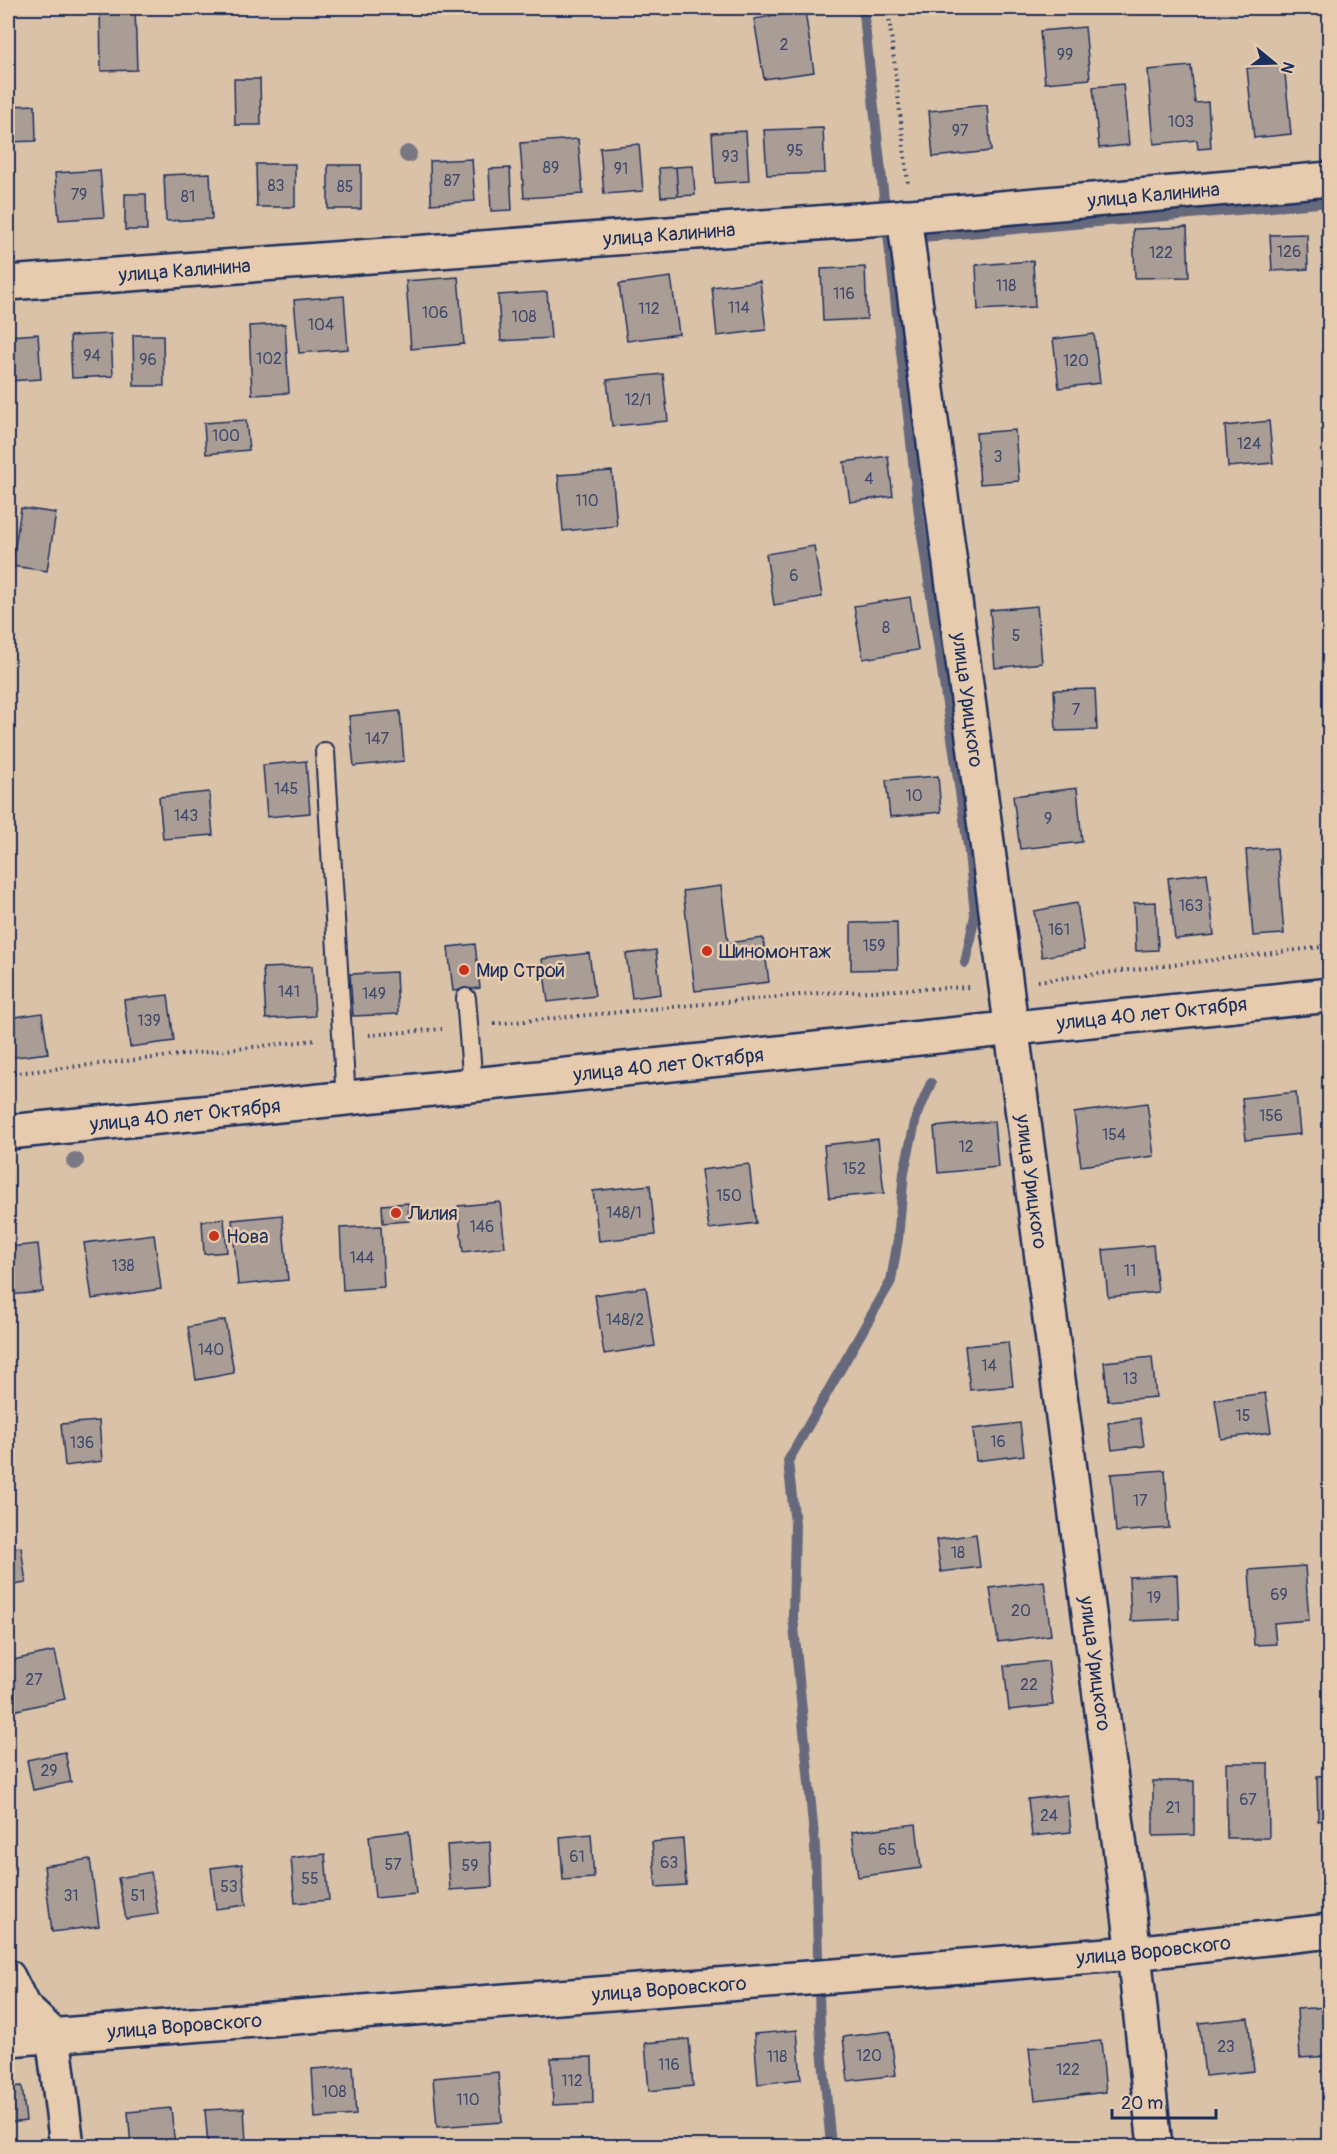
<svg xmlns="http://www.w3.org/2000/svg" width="1337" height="2154" font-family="Pangolin,sans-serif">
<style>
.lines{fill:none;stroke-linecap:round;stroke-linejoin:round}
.stream{stroke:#66697c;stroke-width:10}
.building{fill:#aa9d96;stroke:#1b2f5e;stroke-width:1.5}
.lane-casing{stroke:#1b2f5e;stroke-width:22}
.street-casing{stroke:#1b2f5e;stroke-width:38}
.secondary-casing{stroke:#1b2f5e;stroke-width:38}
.path{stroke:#1b2f5e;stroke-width:4;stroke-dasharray:1.5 4.5;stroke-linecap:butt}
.lane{stroke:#e6cbae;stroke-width:18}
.street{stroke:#e6cbae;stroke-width:33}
.secondary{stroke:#e6cbae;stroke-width:33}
.tree{fill:#7a7883}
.poi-dot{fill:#c8321e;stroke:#e6cbae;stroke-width:2}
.labels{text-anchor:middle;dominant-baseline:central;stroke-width:5;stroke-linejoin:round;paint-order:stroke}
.number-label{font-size:16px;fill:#3f4a6c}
.street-label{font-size:20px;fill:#1b2f5e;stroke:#e6cbae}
.poi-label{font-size:20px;fill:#1b2f5e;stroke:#e6cbae;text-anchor:start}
</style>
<rect width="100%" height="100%" fill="#dac2a9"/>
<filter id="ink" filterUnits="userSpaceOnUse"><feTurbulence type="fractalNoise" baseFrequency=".0167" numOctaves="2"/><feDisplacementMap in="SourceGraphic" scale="12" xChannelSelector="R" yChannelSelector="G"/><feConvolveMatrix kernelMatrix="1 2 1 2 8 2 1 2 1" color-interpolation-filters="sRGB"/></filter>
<g filter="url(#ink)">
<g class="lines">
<path class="stream" d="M863,8L919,515L969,853L975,915L965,963
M911,238L1330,202
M831,2146L820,2027L815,1846L793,1616L795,1524L788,1461L891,1281L898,1239L904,1172L916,1118L931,1083"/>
</g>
<path class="building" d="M218,8H247L248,12L219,15Z
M135,9L137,70L101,71L100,10Z
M805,11L814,72L764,79L754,19Z
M1085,27L1090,79L1045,83L1040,31Z
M1284,64L1291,134L1254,138L1247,68Z
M1191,66L1195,103L1208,102L1211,148L1198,149L1197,140L1154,144L1148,70Z
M234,79H260L261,125H235Z
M1123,84L1129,145L1099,148L1093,87Z
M35,105L36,141L8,142V106Z
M987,105L991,151L933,157L929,111Z
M823,128L825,173L767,175L764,130Z
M746,131L749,181L715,183L712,133Z
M578,139L583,194L524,198L520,143Z
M639,144L643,191L604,194L600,148Z
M472,159L475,201L431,204L430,161Z
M256,164H295V207H257Z
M328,165H361V209H328Z
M693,166L695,195L678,196L676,167Z
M676,167L678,196L661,197L659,168Z
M510,168L512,210L491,211L489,169Z
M100,170L104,217L59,220L55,173Z
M210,173L212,219L166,221L164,175Z
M125,194H146L147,230H125Z
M1187,227L1189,277L1135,278L1133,229Z
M1307,234L1308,269L1272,271L1270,235Z
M1033,261L1035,307L978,310L976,265Z
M865,267L867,319L823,321L821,269Z
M458,277L464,344L411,349L406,281Z
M671,277L679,334L627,341L619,284Z
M760,281L766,330L717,336L712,287Z
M547,292L551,338L501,341L498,295Z
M344,296L348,349L299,353L294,300Z
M285,324L289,393L252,395L249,326Z
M38,334L41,379L8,381V336Z
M111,334L113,376L72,378L70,336Z
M1094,334L1100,383L1059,388L1053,339Z
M133,335H163L164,386H134Z
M663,374L668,421L612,426L607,380Z
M246,420L249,450L206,454L204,423Z
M1269,421L1273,463L1228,467L1225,426Z
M1015,430L1019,481L980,484L976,433Z
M888,456L893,496L850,502L844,462Z
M612,471L617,526L563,531L558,475Z
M21,508L56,513L47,571L12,566Z
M814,546L822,597L774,605L766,554Z
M910,597L918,650L863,659L854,606Z
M1037,606L1042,663L995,668L990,610Z
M1095,689L1097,730L1056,731L1054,690Z
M400,711L404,761L354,766L349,716Z
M306,761L310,813L267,817L263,765Z
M938,776L941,812L890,817L886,780Z
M1077,788L1082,842L1020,849L1013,796Z
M209,792L213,835L163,839L159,797Z
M1277,848L1284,934L1253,936L1246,850Z
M1330,859V927H1326L1321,860Z
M1207,873L1214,935L1175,939L1168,878Z
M721,886L728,943L763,938L769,982L695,991L683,891Z
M1156,902L1158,950L1136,951L1134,903Z
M1077,903L1084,950L1042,957L1034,911Z
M897,922L898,969L851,970V923Z
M475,944L480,988L453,991L448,947Z
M656,950L661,994L632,998L626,954Z
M589,953L595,996L548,1002L542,959Z
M312,966L315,1016L266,1019L263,968Z
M396,972L398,1014L353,1016L350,974Z
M168,995L174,1041L130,1047L124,1000Z
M42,1013L48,1053L8,1058V1018Z
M1296,1092L1300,1134L1246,1140L1242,1098Z
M1147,1103L1154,1156L1081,1166L1074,1113Z
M994,1121L998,1167L938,1173L934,1127Z
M878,1139L884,1193L829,1198L824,1145Z
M749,1164L756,1223L709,1229L701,1170Z
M650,1185L655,1235L599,1241L593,1191Z
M500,1202L505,1247L463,1252L458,1206Z
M408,1203L409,1221L383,1223L382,1205Z
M282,1215L288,1280L238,1285L232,1220Z
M224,1219L227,1252L204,1254L202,1221Z
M381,1226L384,1287L343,1290L340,1228Z
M154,1234L161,1289L92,1299L84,1243Z
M38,1244L43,1292L8,1295V1247Z
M1153,1245L1158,1292L1108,1297L1103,1250Z
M646,1287L655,1346L604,1354L595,1295Z
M225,1320L234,1373L196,1380L188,1327Z
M1008,1342L1013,1386L970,1390L965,1346Z
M1152,1357L1156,1397L1108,1401L1104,1362Z
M1265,1393L1271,1432L1221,1439L1215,1400Z
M1140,1418L1144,1446L1112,1450L1108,1423Z
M99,1421L102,1461L65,1466L61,1424Z
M1020,1423L1024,1455L976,1461L973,1429Z
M1165,1470L1169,1528L1116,1532L1111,1474Z
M8,1474L13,1502L8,1503Z
M976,1534L980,1567L941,1572L936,1540Z
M21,1547L26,1583L8,1586V1549Z
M1305,1566L1309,1620L1274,1623L1276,1644L1254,1645L1249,1570Z
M1177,1575L1179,1619L1131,1621L1129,1577Z
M1044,1581L1051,1635L998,1642L990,1588Z
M55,1651L65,1699L8,1712V1661Z
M1048,1661L1053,1705L1009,1710L1004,1666Z
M65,1752L71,1782L33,1790L27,1760Z
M1226,1763H1268L1269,1838H1227Z
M1330,1775V1820L1318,1821L1317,1776Z
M1153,1781H1194V1835L1153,1836Z
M1067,1795L1071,1832L1032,1836L1028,1799Z
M916,1824L921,1868L858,1877L852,1832Z
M409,1831L416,1894L375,1898L369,1836Z
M591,1834L594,1878L563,1880L560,1837Z
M683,1839L686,1885L656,1887L652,1842Z
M490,1842L492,1887L450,1890L447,1845Z
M325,1854L329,1900L295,1903L291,1858Z
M90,1859L99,1926L52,1932L44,1866Z
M242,1864L246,1905L216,1909L211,1868Z
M151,1872L158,1914L126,1919L118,1878Z
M1330,2007V2056L1300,2058L1297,2009Z
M1248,2018L1254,2071L1205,2076L1199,2023Z
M797,2030L801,2079L758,2084L754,2034Z
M890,2031L896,2075L848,2081L843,2037Z
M689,2039L693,2086L649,2091L645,2043Z
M1101,2041L1106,2092L1035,2100L1029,2048Z
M592,2057L593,2103L553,2105L551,2058Z
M353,2066L356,2115L315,2118L312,2069Z
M498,2072L502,2122L437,2127L433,2078Z
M22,2086L26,2121L8,2123V2087Z
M171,2108L175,2146H131L128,2112Z
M244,2108L246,2142L208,2145L205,2110Z"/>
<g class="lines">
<defs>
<path id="lane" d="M325,752L346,1100
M466,998L473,1086"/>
<g id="street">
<path id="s1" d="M904,216L1134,1953L1155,2146"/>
<path id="s2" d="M8,283L911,216L1330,179"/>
<path d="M8,1977L23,2007L53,2035L67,2146"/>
<path id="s3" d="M8,2039L1134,1953L1330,1931"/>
</g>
<g id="secondary">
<path id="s4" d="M8,1132C449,1090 889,1039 1330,995"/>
</g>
</defs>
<use href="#lane" class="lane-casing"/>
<use href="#street" class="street-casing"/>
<use href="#secondary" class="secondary-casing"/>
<path class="path" d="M888,8L908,183
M1038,981L1330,946
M494,1024L820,993L971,987
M369,1035L442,1029
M8,1074L316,1040"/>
<use href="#lane" class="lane"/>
<use href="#street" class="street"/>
<use href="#secondary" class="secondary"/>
</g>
<g class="tree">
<circle cx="408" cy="154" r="9"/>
<circle cx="75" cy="1161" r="9"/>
</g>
</g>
<g class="poi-dot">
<circle cx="707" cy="951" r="6"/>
<circle cx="464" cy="970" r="6"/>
<circle cx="396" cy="1213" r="6"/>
<circle cx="214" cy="1236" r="6"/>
</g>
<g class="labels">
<g class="number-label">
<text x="784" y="45">2</text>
<text x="1065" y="55">99</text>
<text x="1181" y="122">103</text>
<text x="960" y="131">97</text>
<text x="795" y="151">95</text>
<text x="730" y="157">93</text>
<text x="551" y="168">89</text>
<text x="621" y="169">91</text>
<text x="452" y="181">87</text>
<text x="276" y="186">83</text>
<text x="345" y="187">85</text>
<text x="79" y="195">79</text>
<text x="188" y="197">81</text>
<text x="1289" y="252">126</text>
<text x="1161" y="253">122</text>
<text x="1006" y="286">118</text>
<text x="844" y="294">116</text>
<text x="739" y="308">114</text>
<text x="649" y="309">112</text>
<text x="435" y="313">106</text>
<text x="524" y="317">108</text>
<text x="321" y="325">104</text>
<text x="92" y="356">94</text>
<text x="269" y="359">102</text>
<text x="148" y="360">96</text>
<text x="1076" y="361">120</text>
<text x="638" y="400">12/1</text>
<text x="226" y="436">100</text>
<text x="1249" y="444">124</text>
<text x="998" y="457">3</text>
<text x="869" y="479">4</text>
<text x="587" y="501">110</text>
<text x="794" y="576">6</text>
<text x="886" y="628">8</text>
<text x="1016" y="636">5</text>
<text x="1076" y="710">7</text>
<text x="377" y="739">147</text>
<text x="286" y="789">145</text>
<text x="914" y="796">10</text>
<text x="186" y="816">143</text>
<text x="1048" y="819">9</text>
<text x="1191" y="906">163</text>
<text x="1059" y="930">161</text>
<text x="874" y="946">159</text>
<text x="289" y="992">141</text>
<text x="374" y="994">149</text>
<text x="149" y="1021">139</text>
<text x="1271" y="1116">156</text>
<text x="1114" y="1135">154</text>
<text x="966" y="1147">12</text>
<text x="854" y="1169">152</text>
<text x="729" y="1196">150</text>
<text x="624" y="1213">148/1</text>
<text x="482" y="1227">146</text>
<text x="362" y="1258">144</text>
<text x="123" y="1266">138</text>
<text x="1130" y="1271">11</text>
<text x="625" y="1320">148/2</text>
<text x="211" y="1350">140</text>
<text x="989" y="1366">14</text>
<text x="1130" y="1379">13</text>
<text x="1243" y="1416">15</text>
<text x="998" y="1442">16</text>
<text x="82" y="1443">136</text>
<text x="1140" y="1501">17</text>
<text x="958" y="1553">18</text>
<text x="1279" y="1595">69</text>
<text x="1154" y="1598">19</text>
<text x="1021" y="1611">20</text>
<text x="34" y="1680">27</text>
<text x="1029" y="1685">22</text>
<text x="49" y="1771">29</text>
<text x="1248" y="1800">67</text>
<text x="1173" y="1808">21</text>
<text x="1049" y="1816">24</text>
<text x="887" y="1850">65</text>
<text x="577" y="1857">61</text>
<text x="669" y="1863">63</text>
<text x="393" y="1865">57</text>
<text x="470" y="1866">59</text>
<text x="310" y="1879">55</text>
<text x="229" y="1887">53</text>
<text x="71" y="1896">31</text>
<text x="138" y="1896">51</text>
<text x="1226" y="2047">23</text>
<text x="869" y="2056">120</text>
<text x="777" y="2057">118</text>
<text x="669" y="2065">116</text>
<text x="1068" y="2070">122</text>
<text x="572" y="2081">112</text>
<text x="334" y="2092">108</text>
<text x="468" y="2100">110</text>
</g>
<g class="street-label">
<text stroke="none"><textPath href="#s2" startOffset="1149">улица Калинина</textPath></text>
<text stroke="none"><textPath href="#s2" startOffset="663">улица Калинина</textPath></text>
<text stroke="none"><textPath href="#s2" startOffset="177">улица Калинина</textPath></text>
<text stroke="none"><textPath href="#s1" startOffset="488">улица Урицкого</textPath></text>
<text stroke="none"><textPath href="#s4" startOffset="1150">улица 40 лет Октября</textPath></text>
<text stroke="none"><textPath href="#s4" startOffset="664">улица 40 лет Октября</textPath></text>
<text stroke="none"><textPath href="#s4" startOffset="178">улица 40 лет Октября</textPath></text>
<text stroke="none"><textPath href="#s1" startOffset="974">улица Урицкого</textPath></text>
<text stroke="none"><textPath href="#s1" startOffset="1460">улица Урицкого</textPath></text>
<text stroke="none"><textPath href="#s3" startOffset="1149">улица Воровского</textPath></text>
<text stroke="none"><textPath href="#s3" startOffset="663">улица Воровского</textPath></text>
<text stroke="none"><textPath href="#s3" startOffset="177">улица Воровского</textPath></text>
</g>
<g class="poi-label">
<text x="719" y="951">Шиномонтаж</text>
<text x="476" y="970">Мир Строй</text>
<text x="408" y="1213">Лилия</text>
<text x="226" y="1236">Нова</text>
</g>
</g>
<rect width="1337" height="2154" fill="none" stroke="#e6cbae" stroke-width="30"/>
<rect x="15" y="15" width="1307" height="2124" fill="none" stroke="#1b2f5e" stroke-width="2" filter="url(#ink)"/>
<g transform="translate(1274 63) rotate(109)" stroke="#e6cbae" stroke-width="4.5" paint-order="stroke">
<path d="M0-4.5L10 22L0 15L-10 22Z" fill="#1b2f5e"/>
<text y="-9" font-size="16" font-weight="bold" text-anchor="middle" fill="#1b2f5e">N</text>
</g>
<path d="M1112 2109v9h104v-9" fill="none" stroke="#1b2f5e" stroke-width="3"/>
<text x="1121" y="2109" font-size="18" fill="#1b2f5e" stroke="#e6cbae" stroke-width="4.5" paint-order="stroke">20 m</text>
</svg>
